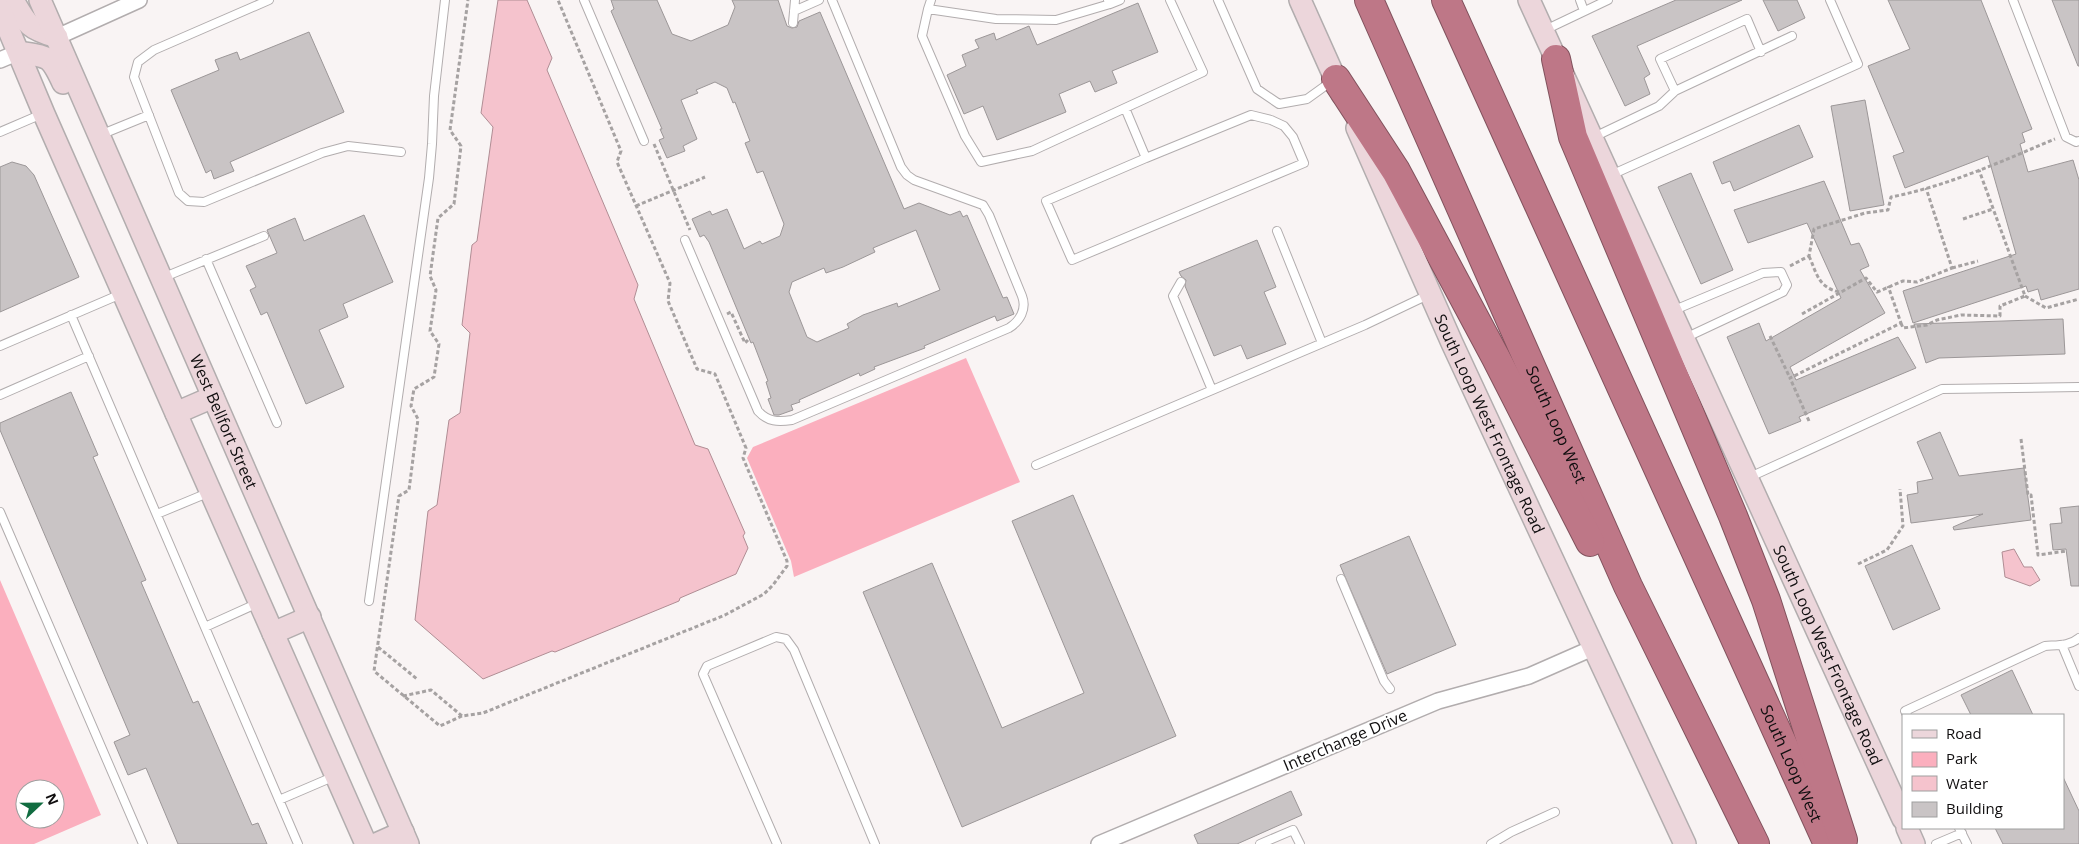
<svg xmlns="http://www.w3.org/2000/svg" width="2079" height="844" font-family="'Open Sans',sans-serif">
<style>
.green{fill:#fbafbe;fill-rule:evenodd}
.water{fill:#f5c3cd;stroke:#b08d94}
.building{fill:#c9c4c5;stroke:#9c9798;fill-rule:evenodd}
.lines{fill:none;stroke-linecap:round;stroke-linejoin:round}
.lane-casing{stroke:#b2adae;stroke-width:10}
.street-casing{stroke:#b2adae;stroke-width:18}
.secondary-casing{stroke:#b2adae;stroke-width:24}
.highway-casing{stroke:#81525d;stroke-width:30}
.path{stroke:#a6a2a2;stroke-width:3;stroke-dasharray:4 2.5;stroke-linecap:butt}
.lane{stroke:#fff;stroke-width:8}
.street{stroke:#fff;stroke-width:15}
.secondary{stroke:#ecd6db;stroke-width:21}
.highway{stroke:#be7787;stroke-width:28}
.labels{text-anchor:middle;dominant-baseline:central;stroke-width:4;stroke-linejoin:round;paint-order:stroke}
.street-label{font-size:16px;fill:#100e0f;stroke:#fff}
</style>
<rect width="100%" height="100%" fill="#f9f4f4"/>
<path class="green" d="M966,358L1020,482L794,577L791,561L747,458L753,447Z
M0,580L101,815L34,844H0ZM25,789H55V819H25Z"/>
<path class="water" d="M498,0H527L552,58L547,70L638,285L634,299L695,445L708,449L745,533L743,536L748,548L736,574L680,598L679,601L555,652L552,651L483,679L415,620L428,511L437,505L449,420L460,413L470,333L462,325L472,245L477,241L493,127L481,113Z
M2014,549L2024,567H2032L2040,580L2030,586L2005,577L2002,552Z"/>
<path class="building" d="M611,0H657L672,34L691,41L728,25L735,7L732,0H778L787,26L792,28L797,27L799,21L820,12L904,209L919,203L950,215L960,211L963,217L967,215L1003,298L1007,297L1014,314L997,321L995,316L924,346L925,348L874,367L875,369L860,376L859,373L799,400L800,402L791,405L793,410L779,415H774L768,399L771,398L766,382L768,381L753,342L751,343L709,242L704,235L700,237L692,219L710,211L712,215L727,209L744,249L760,241L762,244L780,236L784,224L778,209L763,171L757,173L745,143L750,141L735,102L733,103L727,88L715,82L696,90L698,93L681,100L697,139L683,146L685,151L667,158L659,140L664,138L660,129H662L611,11L614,9ZM916,230L940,290L898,307L897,303L863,315L847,324L849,328L817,342L807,337L789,292L792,282L824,268L826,273L843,267L875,252L873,248Z
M1676,0H1742L1637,46L1650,74L1644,78L1650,94L1625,106L1592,36Z
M1763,0H1797L1805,18L1778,31Z
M1888,0H1981L2032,129L2022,133L2025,142L2020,144L2028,172L2073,160L2079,180V289L2041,300L2038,289L2028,292L2026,286L1913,323L1903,291L2016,254L1988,156L1905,188L1893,156L1904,152L1868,66L1910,49Z
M2052,0H2079V66H2078Z
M1138,3L1158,52L1112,71L1117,83L1095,92L1090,81L1059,94L1066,112L997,140L983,106L964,114L947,75L966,66L962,55L979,48L975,40L994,33L996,40L1029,26L1037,45Z
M309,32L344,112L230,162L234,171L214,179L211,170L206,173L171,90L219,70L215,60L237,52L240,60Z
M1865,100L1884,205L1850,211L1831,106Z
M1799,125L1813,157L1734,191L1730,181L1722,184L1713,162Z
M12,162L26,166L34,175L79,277L0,312V167Z
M1691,173L1733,270L1701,284L1658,187Z
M1824,181L1851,245L1859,243L1862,249L1869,266L1860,270L1885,313L1790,367L1796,380L1898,337L1916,368L1799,417L1801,421L1769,434L1727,337L1759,323L1766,341L1841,298L1807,223L1748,243L1734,210Z
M364,215L393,282L343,304L348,317L319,330L344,387L306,404L267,312L261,315L250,290L256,287L246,266L277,253L267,230L295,218L304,241Z
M1257,240L1276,287L1264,292L1286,344L1247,359L1241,345L1214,356L1185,286L1186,280L1181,276L1179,272Z
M2063,319L2065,354L1939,358L1926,363L1914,324Z
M71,392L98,455L93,457L146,580L141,582L193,703L198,701L252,825L258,823L267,844H178L146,768L128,775L114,742L130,735L0,430V423Z
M1940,432L1959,476L2024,468L2031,520L1954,530L1953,527L1983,514L1911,523L1907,495L1918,493L1917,482L1933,479L1917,442Z
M1073,495L1176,736L962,827L863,592L932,563L1002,728L1084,693L1012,521Z
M2079,506V586H2071L2066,549L2053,550L2050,524L2062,523L2060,508Z
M1409,536L1456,645L1387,674L1340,565Z
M1912,545L1940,609L1893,630L1865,566Z
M2012,670L2033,715H1971L1961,695Z
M2063,777L2079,811V844H2003L1995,828H2063Z
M1291,791L1302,815L1237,844H1198L1194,835Z"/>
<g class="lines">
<defs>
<path id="lane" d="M269,0L154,50L138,62L134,77L179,193L188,201L204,202L322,153L348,146L401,152
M584,0L644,141
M931,0L928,9L996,19L1056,20L1110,4
M1108,0L1110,4L1120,0
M1218,0L1257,89L1279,104L1307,99L1332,81
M1580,0L1584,11
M2013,0L2066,137L2076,142L2079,141
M928,9L922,36L965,136L981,162L1032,151L1203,72L1170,0
M794,11L819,0
M793,23L795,0
M1545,30L1608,0
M1675,91L1660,59L1747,19L1761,52
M1125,108L1146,158L1251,115L1271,120L1284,126L1293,137L1304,163L1072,260L1046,201L1146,158
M0,132L42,114
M100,135L149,115
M1594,137L1659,106L1675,91L1792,36
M1611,175L1858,64L1830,0
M1277,231L1322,343
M685,240L758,411C768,422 778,422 792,420L1009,328C1020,321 1027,309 1022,296L989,215L983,205L914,180L907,175L901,167L832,0
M206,259L277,423
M162,278L264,236
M1181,282L1173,296L1212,390
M1672,311L1763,273L1781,272L1787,285L1783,292L1685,338
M71,315L298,844
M0,346L121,294
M0,395L89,356
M1036,465L1365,325L1428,295
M1750,477L1942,389L2079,387
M0,512L143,844
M157,514L210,492
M1341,579L1384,681L1390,689
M369,601L429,178L432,144L434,96L445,0
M205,627L258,603
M2062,645L2079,686
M1907,715L1905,711L2045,646C2057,645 2070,646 2079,638
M279,800L335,776
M1959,828L1967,844
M777,844L703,674L707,666L776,637L786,639L794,650L875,844
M1260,844L1293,830L1300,844
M1491,844L1511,832L1555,812
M1936,844L1962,833"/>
<path id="street" d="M57,37L139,0
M0,60L19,52
M1099,844L1438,701L1529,676L1595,647"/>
<g id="secondary">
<path d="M13,0C27,25 29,29 57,37"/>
<path id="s1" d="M40,0L408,844"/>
<path d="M1300,0L1342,94"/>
<path id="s2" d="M1529,0L1903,819"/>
<path d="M0,9L44,114L366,844"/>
<path d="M19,52C49,57 50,55 63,83"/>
<path id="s3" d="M1357,128L1452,343L1685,844"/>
<path d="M176,413L213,397"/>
<path d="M273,633L310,617"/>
<path d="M1907,828L1914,844"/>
<path d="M376,844L403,832"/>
</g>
<g id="highway">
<path id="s4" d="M1369,0L1628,586L1755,844"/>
<path id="s5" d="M1446,0L1828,844"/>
<path d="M1556,59L1573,137L1733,516L1766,600L1843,840"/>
<path d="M1336,79L1396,171L1496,358L1590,542"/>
</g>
</defs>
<use href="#lane" class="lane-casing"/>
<use href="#street" class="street-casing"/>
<use href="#secondary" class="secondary-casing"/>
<use href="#highway" class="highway-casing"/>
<path class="path" d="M654,144L690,230
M636,206L705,177
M1963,219L1993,209
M1809,256C1817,274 1818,287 1839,292
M1790,266L1809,256L1814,229L1865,213L1888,210L1891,197C1948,186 2002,161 2055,139
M1952,268L1978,261
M2025,296L2046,308L2079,299
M727,314L731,312L745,343L748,340
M1802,314L1866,278L1877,292L1903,281L1917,282L1952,268L1926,188
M1901,323L1903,328L1927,325L1937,320L1961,315L2000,316V306L2025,296L1979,170
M1770,336L1790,378
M1809,421L1790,378L1901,323L1888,286
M2021,439L2028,495H2031L2038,555L2066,551
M1858,564L1887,550L1903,526L1900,489
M378,647L417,679
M403,696L431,690L462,716L483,713L725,615L764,594L773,585L787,566V561L743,458L746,448L715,374L697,369L668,301L670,283L617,162L621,151L558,0
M462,716L440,726L374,671L399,496L409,490L418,419L411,406L414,389L434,377L439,344L430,331L436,290L430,276L438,218L454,204L461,146L450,130L468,0"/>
<use href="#lane" class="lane"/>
<use href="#street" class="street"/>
<use href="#secondary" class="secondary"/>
<use href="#highway" class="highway"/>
</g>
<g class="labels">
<g class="street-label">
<text stroke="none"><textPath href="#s1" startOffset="460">West Bellfort Street</textPath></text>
<text stroke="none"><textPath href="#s3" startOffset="324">South Loop West Frontage Road</textPath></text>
<text stroke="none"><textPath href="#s4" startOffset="464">South Loop West</textPath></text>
<text stroke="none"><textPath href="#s2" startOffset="720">South Loop West Frontage Road</textPath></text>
<text transform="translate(1345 740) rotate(-23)">Interchange Drive</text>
<text stroke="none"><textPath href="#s5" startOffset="838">South Loop West</textPath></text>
</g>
</g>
<rect x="1902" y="714" width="162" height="115" fill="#ffffff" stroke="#9f9f9f"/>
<rect x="1912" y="730" width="25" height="8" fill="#ecd6db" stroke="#9f9f9f"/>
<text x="1946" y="739" font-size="15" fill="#100e0f">Road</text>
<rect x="1912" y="752" width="25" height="15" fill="#fbafbe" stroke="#9f9f9f"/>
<text x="1946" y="764" font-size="15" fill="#100e0f">Park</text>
<rect x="1912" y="776" width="25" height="15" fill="#f5c3cd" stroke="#9f9f9f"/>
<text x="1946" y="789" font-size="15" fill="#100e0f">Water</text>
<rect x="1912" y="802" width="25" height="15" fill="#c9c4c5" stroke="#9f9f9f"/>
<text x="1946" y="814" font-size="15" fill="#100e0f">Building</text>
<g transform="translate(40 804) rotate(68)"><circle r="24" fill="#ffffff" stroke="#9f9f9f"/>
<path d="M0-4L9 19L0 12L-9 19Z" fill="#116c40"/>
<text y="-8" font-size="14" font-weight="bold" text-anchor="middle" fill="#100e0f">N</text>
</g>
</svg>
